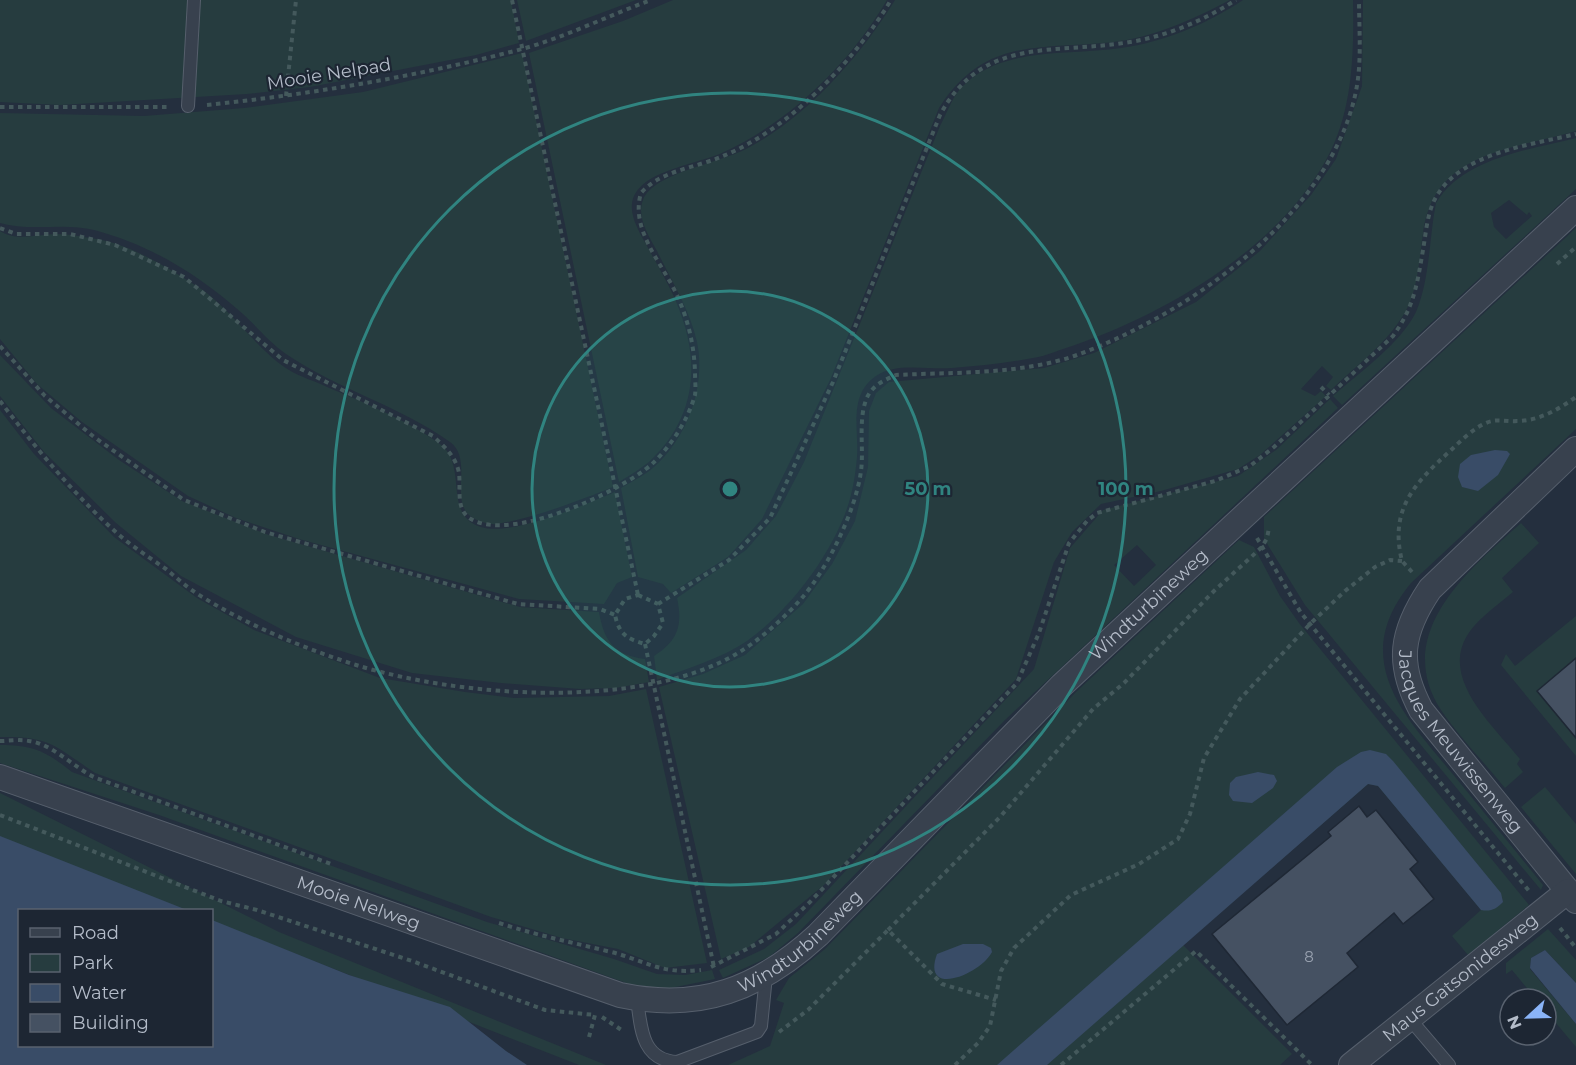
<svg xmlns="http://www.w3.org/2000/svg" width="1576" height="1065" font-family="Montserrat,sans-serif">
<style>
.green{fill:#263c3f;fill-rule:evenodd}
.water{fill:#394c67}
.building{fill:#455162;stroke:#1f2835;stroke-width:1.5}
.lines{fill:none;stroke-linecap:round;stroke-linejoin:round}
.lane-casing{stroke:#565f6c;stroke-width:14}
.street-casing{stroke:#565f6c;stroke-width:26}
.path{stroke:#44595c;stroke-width:4;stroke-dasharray:4.5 4.5;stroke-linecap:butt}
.lane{stroke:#38414e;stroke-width:12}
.street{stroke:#38414e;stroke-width:24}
.ring{fill:none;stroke:#308480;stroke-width:3}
.labels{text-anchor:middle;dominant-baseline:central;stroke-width:4.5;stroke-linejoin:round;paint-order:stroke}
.number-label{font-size:15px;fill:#98a1af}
.street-label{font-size:18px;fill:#b4bcc9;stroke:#1d2633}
.centre{fill:#308480;stroke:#1d2633;stroke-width:3}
.ring-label{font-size:18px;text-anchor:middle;font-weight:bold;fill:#308480;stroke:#1d2633;stroke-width:4.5;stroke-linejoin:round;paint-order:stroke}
</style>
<rect width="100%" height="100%" fill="#242f3e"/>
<path class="green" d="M0,0H511L519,43L476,55L310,87L247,94L60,105L0,102Z
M517,0H636L526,41Z
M673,0H887C850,63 791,121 724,152C699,164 649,169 635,194C626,210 638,230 646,244C657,265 671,287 679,309C701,365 695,419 649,462C640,469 629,476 619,482L529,53L623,21Z
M895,0H1230C1198,17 1163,33 1127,40C1050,53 989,30 939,108L831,378L762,519L728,557L671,593L663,584L638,577L621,488C632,481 646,475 655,466C688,436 706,385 697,342C690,310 671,280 657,251C649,236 636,217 643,200C653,173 720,163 746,149C806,118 860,57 895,0Z
M1243,0H1353C1354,54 1353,112 1326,160C1278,248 1167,313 1075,345C1061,349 1047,356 1033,358C1006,363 979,366 952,368C929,370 895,362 876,376C848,395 859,430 857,457C856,469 854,483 851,495C838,547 791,610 747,641C721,659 687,668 657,680L654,656C678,641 683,625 677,598L746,550L776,516L804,462L940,126C946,115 950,103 957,93C994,45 1068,56 1121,48C1164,42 1207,24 1243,0Z
M1363,0H1576V131C1511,150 1433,152 1423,234C1419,259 1418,292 1404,314C1387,343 1356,366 1331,390L1326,386L1333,377L1322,366L1301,389L1315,396L1321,391L1326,396L1260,455L1238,469L1161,491L1101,504L1072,532L1054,562L1016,679L824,885L749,947L721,959L659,687L703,674L745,655L803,604L832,564L855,521L868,467L869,411L876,393L889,382L1044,368L1094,353L1196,302L1260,251L1311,195L1336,159L1362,86Z
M522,53L613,487C581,500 531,519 497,524C491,525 480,522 475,519C446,505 475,460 450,442C400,406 337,389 286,354C270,343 257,327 243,314C199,275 151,245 94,230C64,222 31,232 0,223V113L144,116L244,108L363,92Z
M1576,138V189L1342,405L1333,396C1359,373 1401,343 1416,312C1430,279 1429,238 1436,203C1463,158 1528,150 1576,138ZM1509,200L1527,215L1529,212L1532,216L1506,239L1494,227L1491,213Z
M1576,228V429L1411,583C1347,661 1406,717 1456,778C1485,814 1514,849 1543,885L1541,890L1305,605L1269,547L1264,537V517Z
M0,231C17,242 37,234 57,234C70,234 84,237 97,239C132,245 166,267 195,285C229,305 255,349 289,370C300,377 315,381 327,387C361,401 411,422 440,444C469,466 442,515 481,527C511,537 586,504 615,492L632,577L617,583L604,604L519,599L299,539L236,518L188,496L82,422L37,384L0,339Z
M0,355L51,408L119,460L182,501L269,535L520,607L599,612C604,641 614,655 645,659L649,682L616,688L580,689L501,683L412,673L296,637L181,576L116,523L44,452L0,396Z
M1330,399L1338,408L1005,720L798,933L769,957L723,978L719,970L764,949L796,924L1034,669L1070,548L1103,510L1238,476L1276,450ZM1137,545L1156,565L1134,586L1114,565Z
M0,410L34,454L114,537L197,598L254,630L380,678L465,692L514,698L609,696L646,689L707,963L665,968L618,949L562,938L491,917L95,773C55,746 50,736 0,737Z
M1521,523L1539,543L1502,578L1513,592C1501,602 1486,613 1475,625C1432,672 1491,723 1520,759L1517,764L1523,772L1505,788C1484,762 1459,737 1441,710C1391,633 1470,569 1521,523Z
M1239,540L1254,547L1280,596L1299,623L1529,905L1468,955L1452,936L1481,910L1378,786L1368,784L1183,945L1292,1054L1280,1065H728L770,1046L784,1003L776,1000L789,978L825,949L1076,692Z
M1576,616V658L1537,691L1576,738V756L1501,665L1506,654L1515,666Z
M0,745C33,745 46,751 72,772L487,922L614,959L657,974L685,975L712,970L715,979L666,989L629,984L159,815L0,763Z
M1545,787L1576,824V874L1521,807Z
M0,793L279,932L606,1065H579L212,921V910H185L0,838Z
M1548,929L1576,960V983L1545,950L1531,958L1530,969L1576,1024V1047L1546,1011V999H1536L1512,970L1506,974V963Z"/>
<path class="water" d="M1495,450L1507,451L1510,454L1498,475L1478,491L1462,487L1458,477L1460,464L1471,455Z
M1370,750L1386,754L1393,761L1501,893L1503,902C1496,909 1491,912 1481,910L1378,786L1368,784L1047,1065H997L1337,767L1361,752Z
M1258,772L1274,775L1277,781L1273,788L1252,803L1233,801L1229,795L1230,783L1236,777Z
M0,836L187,910H20V1046H212V920L349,975L450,1007L506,1051L527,1065H0Z
M963,944H983L991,948L992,952C980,975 921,998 937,954Z
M1545,950L1576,983V1024L1530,968L1531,958Z"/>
<path class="building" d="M1576,658V738L1537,691Z
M1359,806L1367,817L1376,810L1418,862L1410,869L1434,899L1403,924L1394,913L1347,953L1358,967L1287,1025L1212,934L1331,836L1328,832Z"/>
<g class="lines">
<defs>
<path id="lane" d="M188,106L194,0
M637,999C641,1027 641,1060 677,1062L757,1032L761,1026L766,976
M1409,1018L1449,1065"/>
<g id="street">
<path id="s1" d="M1576,449L1430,589C1401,632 1396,663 1421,710L1576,901"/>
<path id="s2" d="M0,777L620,995C700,1012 759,989 818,935L1062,685L1576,208"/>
<path id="s3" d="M1351,1065L1568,891"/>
</g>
</defs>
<use href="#lane" class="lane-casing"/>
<use href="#street" class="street-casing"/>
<path class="path" d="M512,0L638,595
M286,96L296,0
M207,105C313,94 419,76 522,49C563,38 610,15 651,0
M0,107H169
M0,228L16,234H70L115,245L184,277L283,360L433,436C445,447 456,457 459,473C461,488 455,510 471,519C511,543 620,492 652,464C671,446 688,420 695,395C696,388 695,379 695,372C694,344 688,319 676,293C661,262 630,229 641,193C661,170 696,168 723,156C790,129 855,60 891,0
M1557,264L1576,247
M0,346L45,396L94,437L184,500L265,532L518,604L600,609L615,615
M1321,387L1329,395
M0,401C36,448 74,495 118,534C133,547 150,558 166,569C178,579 190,590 204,598C250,626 303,648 356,665C460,697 641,711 738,653C761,639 784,618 801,599C827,570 856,510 861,471C864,449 858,422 866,400C871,386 884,380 896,375C955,372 1020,375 1077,355C1189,314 1331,215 1356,91C1362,61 1359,30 1359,0
M1257,538L1301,613L1530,892
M1412,572L1402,561C1389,509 1415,483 1450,451C1461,441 1472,429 1486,423C1497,418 1506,422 1517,421C1539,421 1559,409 1576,397
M638,595L658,604L663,623L654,636L645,644C627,639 619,634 615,615L625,599Z
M658,604L729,560L770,518L833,382L940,115C983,35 1054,55 1130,42C1168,36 1204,20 1236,0
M645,644L714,967
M0,741C9,741 20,739 29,741C53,744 74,768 96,778L334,865
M0,815L221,901L257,910L412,961L545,1010L595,1015
M499,923C536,935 570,942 607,951C643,959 659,975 701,970
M1560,928L1576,948
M888,930L1000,817L1093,709L1124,683L1214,591L1262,547L1267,538L1269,528
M711,967L776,934L810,902L1017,683L1039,633L1069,543L1087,521L1097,513L1215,481L1250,466L1274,447L1393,336C1414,307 1417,285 1423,250C1426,233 1427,213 1436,197C1462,152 1531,145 1576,134
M602,1017L623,1031
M779,1032L808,1010L888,930L942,984L996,1000
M589,1037L595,1015
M955,1065L978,1043L990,1026L1001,971L1014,948L1071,895L1139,864L1178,839L1190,814L1204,758L1240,699L1310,624L1345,591L1375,567L1390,560L1402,561
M1061,1065L1196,951L1312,1065"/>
<use href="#lane" class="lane"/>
<use href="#street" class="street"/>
</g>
<circle cx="730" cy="489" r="198" fill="#308480" fill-opacity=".12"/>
<g class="ring">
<circle cx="730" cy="489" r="198"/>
<circle cx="730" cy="489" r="396"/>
</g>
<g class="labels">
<g class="number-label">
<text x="1309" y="956">8</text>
</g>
<g class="street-label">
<text transform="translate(329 74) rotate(-9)">Mooie Nelpad</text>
<text stroke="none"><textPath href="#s2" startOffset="1341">Windturbineweg</textPath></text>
<text stroke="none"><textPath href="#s1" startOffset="378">Jacques Meuwissenweg</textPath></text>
<text stroke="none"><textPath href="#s2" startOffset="380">Mooie Nelweg</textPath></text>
<text stroke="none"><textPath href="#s2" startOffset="855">Windturbineweg</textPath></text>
<text stroke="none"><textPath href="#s3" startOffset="140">Maus Gatsonidesweg</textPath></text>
</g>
</g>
<circle cx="730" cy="489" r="9" class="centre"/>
<g class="ring-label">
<text x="928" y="495">50 m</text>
<text x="1126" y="495">100 m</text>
</g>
<rect x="18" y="909" width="195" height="138" fill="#1d2633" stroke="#59626f" stroke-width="1.5"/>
<rect x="30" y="928" width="30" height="9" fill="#38414e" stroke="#59626f" stroke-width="1.5"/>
<text x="72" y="939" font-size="18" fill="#b4bcc9">Road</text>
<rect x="30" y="954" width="30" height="18" fill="#263c3f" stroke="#59626f" stroke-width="1.5"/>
<text x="72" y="969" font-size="18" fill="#b4bcc9">Park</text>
<rect x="30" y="984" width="30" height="18" fill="#394c67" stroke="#59626f" stroke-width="1.5"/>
<text x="72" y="999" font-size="18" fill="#b4bcc9">Water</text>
<rect x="30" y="1014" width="30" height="18" fill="#455162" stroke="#59626f" stroke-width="1.5"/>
<text x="72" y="1029" font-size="18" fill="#b4bcc9">Building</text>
<g transform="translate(1528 1017) rotate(248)"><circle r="28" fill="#1d2633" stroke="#59626f" stroke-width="1.5"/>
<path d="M0-4.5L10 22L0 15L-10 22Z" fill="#8ab4f8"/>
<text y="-9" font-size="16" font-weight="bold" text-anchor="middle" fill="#b4bcc9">N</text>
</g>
</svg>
